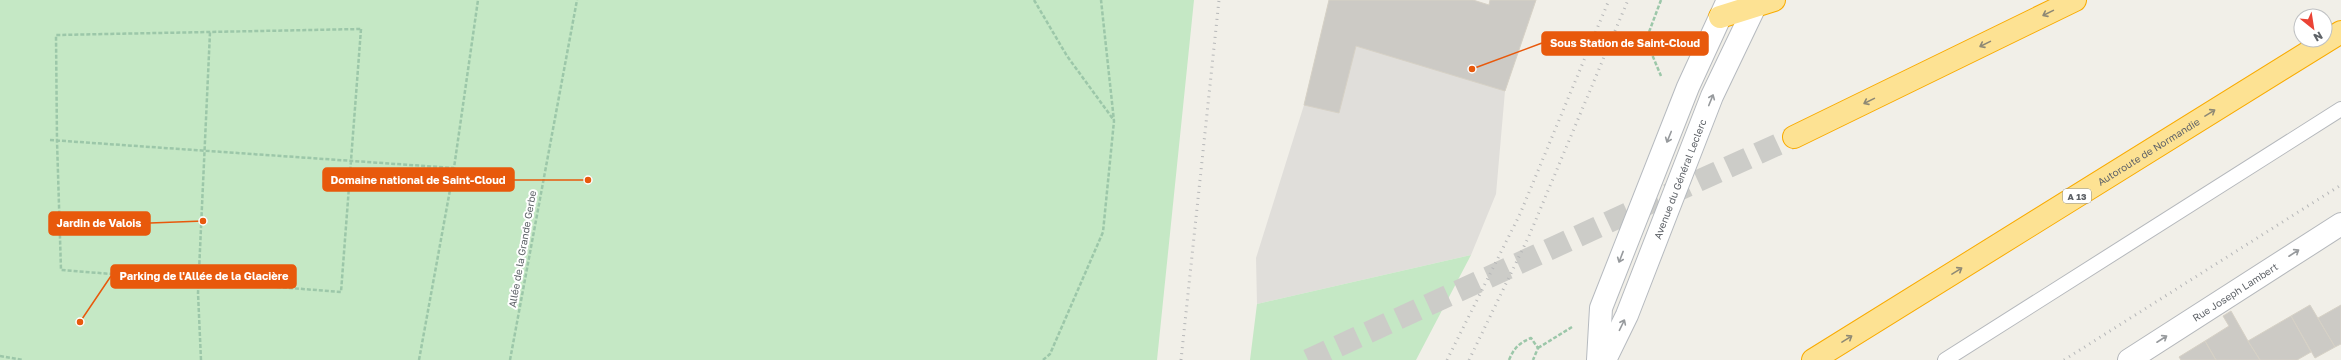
<svg xmlns="http://www.w3.org/2000/svg" width="2341" height="360" font-family="'Golos Text',sans-serif">
<style>
.industrial{fill:#e0deda}
.green{fill:#c5e8c5}
.building{fill:#cccac5;stroke:#d6d1c6}
.lines{fill:none;stroke-linecap:round;stroke-linejoin:round}
.highway-tunnel{stroke:#ccccc8;stroke-width:22;stroke-dasharray:22 11;stroke-linecap:butt}
.lane-casing{stroke:#b5b8bc;stroke-width:16}
.street-casing{stroke:#b5b8bc;stroke-width:24}
.secondary-casing{stroke:#b6babf;stroke-width:24}
.highway-casing{stroke:#f9ab00;stroke-width:24}
.path{stroke:#9cc7a9;stroke-width:2.5;stroke-dasharray:4 2;stroke-linecap:butt}
.lane{stroke:#fff;stroke-width:14}
.street{stroke:#fff;stroke-width:22}
.secondary{stroke:#fff;stroke-width:22}
.highway{stroke:#fde293;stroke-width:22}
.rail{stroke:#b6b7b8;stroke-width:3;stroke-dasharray:1 5;stroke-linecap:butt}
.oneway{stroke:#8e8975}
.oneway2{stroke:#979a9d}
.labels{text-anchor:middle;dominant-baseline:central;stroke-width:4;stroke-linejoin:round;paint-order:stroke}
.shield{fill:#fff;stroke:#8f9295;stroke-width:1}
.shield-label{font-size:9px;font-weight:bold;fill:#5f6368}
.street-label{font-size:10px;fill:#5f6368;stroke:#fff}
.leader{fill:none;stroke:#e8590c;stroke-width:1.5}
.callout-dot{fill:#e8590c;stroke:#fff;stroke-width:1.5}
.callout{fill:#e8590c;stroke:#e8590c;stroke-width:1.5}
.callout-label{font-size:11px;text-anchor:middle;font-weight:bold;fill:#fff}
</style>
<rect width="100%" height="100%" fill="#f1efe8"/>
<path class="industrial" d="M1329,0H1473L1489,5L1490,0H1536L1505,91L1496,194L1471,255L1257,304L1256,258L1304,105Z"/>
<path class="green" d="M0,0H1194L1157,360H0Z
M1471,255L1416,360H1250L1257,304Z"/>
<path class="building" d="M1329,0H1473L1489,5L1490,0H1536L1505,91L1356,46L1339,113L1304,105Z
M2310,305L2335,347L2315,358L2291,316Z
M2341,305V344L2335,347L2318,318Z
M2231,311L2248,341L2260,360H2216L2205,341L2229,326L2223,316Z
M2291,316L2311,352L2297,360H2260L2248,341Z
M2205,341L2216,360H2181L2179,357Z"/>
<g class="lines">
<path class="highway-tunnel" d="M1308,360L1794,137"/>
<defs>
<path id="lane" d="M1945,360L2341,109"/>
<g id="street">
<path id="s1" d="M2129,360L2341,224"/>
</g>
<g id="secondary">
<path d="M1598,360L1601,308L1688,87L1728,0"/>
<path id="s2" d="M1605,360L1627,315L1712,96L1758,0"/>
</g>
<g id="highway">
<path d="M1720,17L1774,0"/>
<path d="M1794,137L2075,0"/>
<path id="s3" d="M1813,360L2341,32"/>
</g>
</defs>
<use href="#lane" class="lane-casing"/>
<use href="#street" class="street-casing"/>
<use href="#secondary" class="secondary-casing"/>
<use href="#highway" class="highway-casing"/>
<path class="path" d="M1034,0L1067,56L1113,119
M1661,0L1646,40L1661,76
M361,29L341,292L61,270L57,141L56,35Z
M50,140L454,168
M1538,348L1572,327
M0,356L23,360
M201,360L198,293L210,32
M419,360L454,168L478,0
M510,360L577,0
M1043,360L1050,354L1103,232L1114,121L1101,0
M1509,360C1514,348 1519,343 1531,338L1538,348L1533,360"/>
<use href="#lane" class="lane"/>
<use href="#street" class="street"/>
<use href="#secondary" class="secondary"/>
<use href="#highway" class="highway"/>
<path class="rail" d="M1181,360L1219,0
M1447,360L1520,214L1609,0
M1469,360L1529,236L1628,0
M2064,360L2341,185"/>
</g>
<defs><path id="oneway-shaft" d="M-6 0H5M1.5-3L5.5 0L1.5 3" fill="none" stroke-width="1.6" stroke-linecap="round" stroke-linejoin="round"/></defs>
<g class="oneway">
<use href="#oneway-shaft" transform="translate(2048 13) rotate(154)"/>
<use href="#oneway-shaft" transform="translate(1985 44) rotate(154)"/>
<use href="#oneway-shaft" transform="translate(1869 101) rotate(154)"/>
<use href="#oneway-shaft" transform="translate(2210 113) rotate(-32)"/>
<use href="#oneway-shaft" transform="translate(1957 271) rotate(-32)"/>
<use href="#oneway-shaft" transform="translate(1847 339) rotate(-32)"/>
</g>
<g class="oneway2">
<use href="#oneway-shaft" transform="translate(1711 100) rotate(-68)"/>
<use href="#oneway-shaft" transform="translate(1669 137) rotate(112)"/>
<use href="#oneway-shaft" transform="translate(2294 253) rotate(-33)"/>
<use href="#oneway-shaft" transform="translate(1621 257) rotate(111)"/>
<use href="#oneway-shaft" transform="translate(1622 325) rotate(-64)"/>
<use href="#oneway-shaft" transform="translate(2162 339) rotate(-33)"/>
</g>
<g class="labels">
<rect class="shield" x="2063" y="189" width="28" height="14" rx="3"/>
<g class="shield-label">
<text x="2077" y="196">A 13</text>
</g>
<g class="street-label">
<text stroke="none"><textPath href="#s3" startOffset="395">Autoroute de Normandie</textPath></text>
<text stroke="none"><textPath href="#s2" startOffset="196">Avenue du Général Leclerc</textPath></text>
<text transform="translate(522 249) rotate(-80)">Allée de la Grande Gerbe</text>
<text stroke="none"><textPath href="#s1" startOffset="126">Rue Joseph Lambert</textPath></text>
</g>
</g>
<path class="leader" d="M1472 69L1542 43M588 180L514 180M203 221L150 223M80 322L111 276"/>
<g class="callout-dot">
<circle cx="1472" cy="69" r="4"/>
<circle cx="588" cy="180" r="4"/>
<circle cx="203" cy="221" r="4"/>
<circle cx="80" cy="322" r="4"/>
</g>
<g class="callout">
<rect x="1542" y="32" width="166" height="23" rx="4"/>
<rect x="323" y="168" width="191" height="23" rx="4"/>
<rect x="49" y="212" width="101" height="23" rx="4"/>
<rect x="111" y="265" width="185" height="23" rx="4"/>
</g>
<g class="callout-label">
<text x="1625" y="47">Sous Station de Saint-Cloud</text>
<text x="418" y="184">Domaine national de Saint-Cloud</text>
<text x="99" y="227">Jardin de Valois</text>
<text x="204" y="280">Parking de l'Allée de la Glacière</text>
</g>
<g transform="translate(2313 28) rotate(150)"><circle r="19" fill="#ffffff" stroke="#bfc1c3"/>
<path d="M0-3L7 15L0 10L-7 15Z" fill="#ea4335"/>
<text y="-6" font-size="11" font-weight="bold" text-anchor="middle" fill="#5f6368">N</text>
</g>
</svg>
